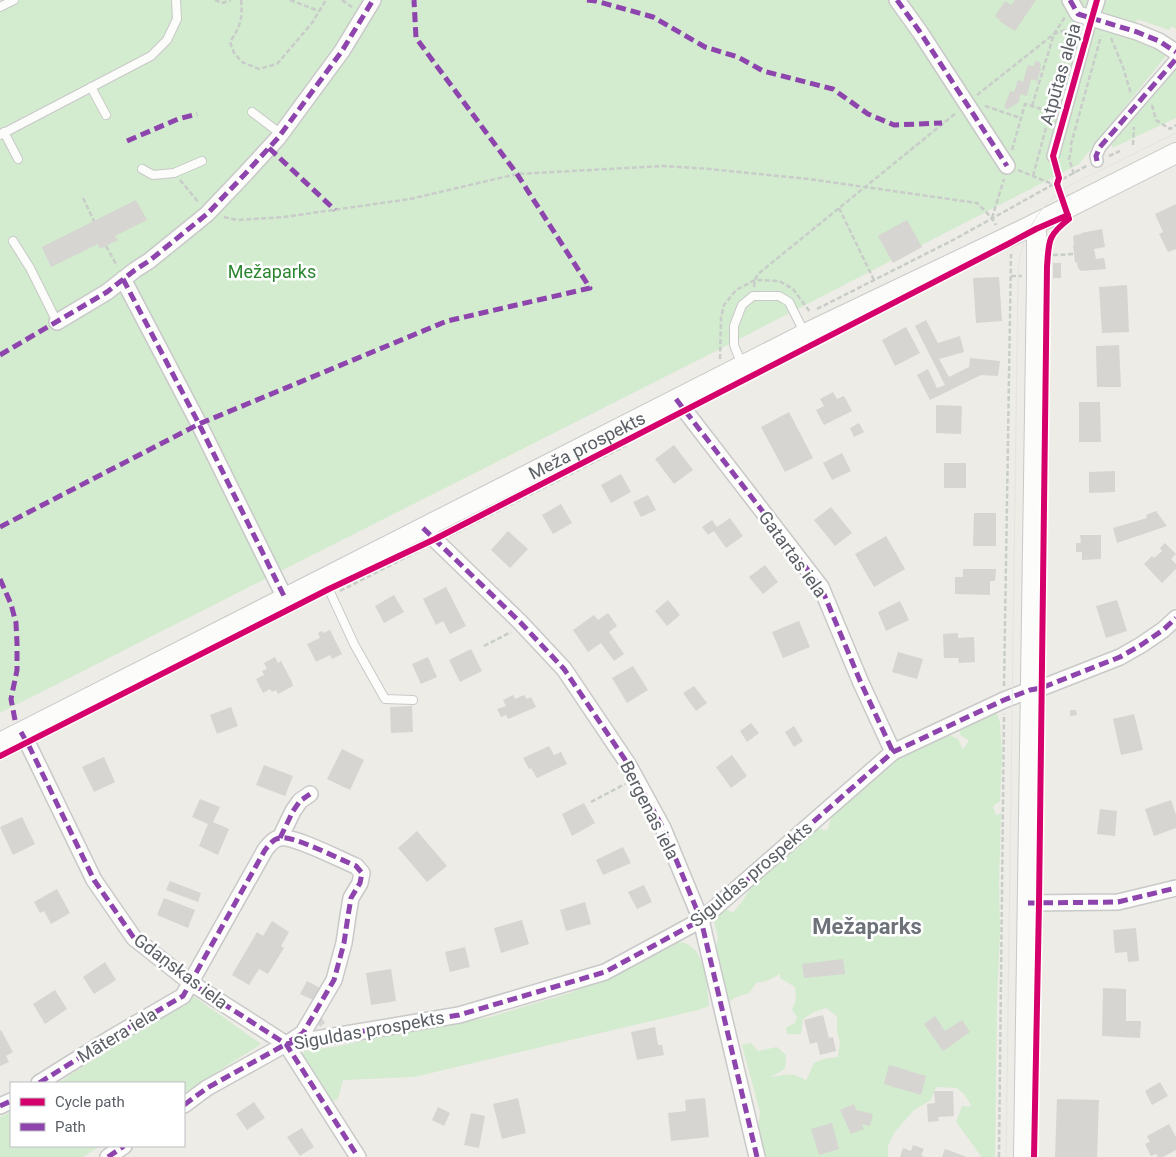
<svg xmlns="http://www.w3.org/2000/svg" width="1176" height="1157" font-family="Roboto,sans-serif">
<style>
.green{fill:#d3ebcf}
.building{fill:#d6d5d1}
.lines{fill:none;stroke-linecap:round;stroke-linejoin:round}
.service-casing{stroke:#c8c9c8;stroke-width:10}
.pedestrian-casing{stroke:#c8c9c8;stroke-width:14}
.minor-casing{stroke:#c8c9c8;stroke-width:18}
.tertiary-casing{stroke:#c8c9c8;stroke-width:22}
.path{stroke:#c8cdc9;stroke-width:2.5;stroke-dasharray:5 2.5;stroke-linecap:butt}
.service{stroke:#fcfcfb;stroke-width:8}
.pedestrian{stroke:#fcfcfb;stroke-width:11}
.minor{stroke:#fcfcfb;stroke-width:15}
.tertiary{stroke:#fcfcfb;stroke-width:20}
.tram{stroke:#e3e4e3;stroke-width:1}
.quiet{stroke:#8e44ad;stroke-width:5;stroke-dasharray:10 5;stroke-linecap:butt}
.cycleway-casing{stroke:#fff;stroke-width:9}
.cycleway{stroke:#d6006c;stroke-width:6}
.labels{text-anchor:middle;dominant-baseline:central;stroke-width:5;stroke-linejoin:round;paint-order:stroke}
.street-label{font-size:18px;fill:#5b6066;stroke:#fff}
.park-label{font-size:18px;fill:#2b852f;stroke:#fff}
.district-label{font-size:22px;font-weight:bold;fill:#6c7278;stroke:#fff}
</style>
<rect width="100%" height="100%" fill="#edece6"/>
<path class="green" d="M0,0H1176V29L1172,26L1169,30L1137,19L1133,36L1155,46L1165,54V57L1079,164L710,354L0,713Z
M1176,69V118L1112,148V144Z
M995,708L1000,723L1002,755L1000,801L993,806L996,815L1001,813L999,882L1000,931L997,1001L995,1157H980L981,1156L956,1122L962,1106L972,1107L965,1095L957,1088L936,1087L931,1100L914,1110L894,1133L888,1146V1157H766L758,1129L760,1112L742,1045L751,1043L758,1051L777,1047L786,1055L785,1069L770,1077C784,1075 794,1071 806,1081L814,1063L824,1059L838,1057L840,1042L837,1032V1016L826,1008L814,1012L803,1019L801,1034H787L786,1028L795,1023L797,1017L792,1010L796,1000L795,987L780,978V974C772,978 766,983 757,982L749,993L736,997L726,1004L714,952L718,939L717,932L713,919L723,907L733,913L744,899L755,880L791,853L808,837L815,825L824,831L828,829L832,815L877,771L943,732L958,739L963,750L969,740L961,736L959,730L966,723Z
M676,942C679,943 682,942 684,943C706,948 707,988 709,1006L698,1010L414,1077L343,1080L338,1099L328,1103L301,1060L304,1051L340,1046L401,1032L490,1017L573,992L618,971Z
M192,995L261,1044L184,1093V1083H58Z
M11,1112V1146H100L83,1157H0V1117Z"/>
<path class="building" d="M1015,0H1036L1015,31L999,21L1000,20L995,16L1005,1L1011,5Z
M1035,61L1039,62L1041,64L1040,68H1041L1037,81L1031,79L1027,96L1020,94L1019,102L1008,109L1004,108L1010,91L1014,92L1018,80L1023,82L1028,65L1034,66Z
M136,200L147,220L115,236L118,240L100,249L98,244L51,267L42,247Z
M1176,204V249L1168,252L1159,234L1163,232L1155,214Z
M907,220L922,247L893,263L878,236Z
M1102,229L1105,247L1094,249L1096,259L1104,258L1106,269L1081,271L1078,268L1077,262L1075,263L1073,245H1074L1073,237L1075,235L1081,234V233Z
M1053,263H1061V278H1053Z
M999,277L1002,321L976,323L973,278Z
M1127,285L1129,332L1102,333L1099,287Z
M926,320L938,343L960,336L964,352L939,359L949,377L969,367L970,358L1000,361L998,376L981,375L930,400L917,375L928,369L937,388L945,385L915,326Z
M906,327L920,353L895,366L882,340Z
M1119,345L1121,387H1097L1096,346Z
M833,392L837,399L844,396L852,411L824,425L816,410L824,406L820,399Z
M1079,402H1100L1101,442H1079Z
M936,405L962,406L961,434L936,433Z
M789,412L813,458L785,472L761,427Z
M859,423L864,432L854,437L850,428Z
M674,445L693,470L674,484L655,459Z
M842,453L851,471L832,480L823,463Z
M944,463H966V488H944Z
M1115,471V492L1089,493V472Z
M621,474L631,492L611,503L601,485Z
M648,495L656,510L641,517L633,502Z
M561,504L572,523L553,534L542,515Z
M831,507L852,533L835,546L814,520Z
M1156,511L1167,526L1117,543L1113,528L1147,518L1146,515Z
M974,513H996V546H973Z
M730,518L743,536L726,548L714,531L708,535L702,527L712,520L717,527Z
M508,531L528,549L510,568L491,550Z
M1080,535H1101V559L1082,560V552H1076V543H1081Z
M886,536L905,569L874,587L855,554Z
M1165,543L1176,554L1171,559L1176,564V569L1162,583L1144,564L1152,556L1154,558L1162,551L1160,548Z
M765,565L778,582L763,594L749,577Z
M963,569H996L995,581H990V595L955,594V577H963Z
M446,587L466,626L450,634L443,621L436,625L423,599Z
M394,595L404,612L384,623L375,606Z
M668,600L680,615L667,626L655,611Z
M1117,600L1127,631L1106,638L1096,606Z
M900,601L909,620L886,631L878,612Z
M608,613L617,626L609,632L624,654L614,661L601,643L588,652L573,630L594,615L598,620Z
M799,621L810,647L783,658L772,632Z
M330,630L342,654L332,659L330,655L316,662L307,644L320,638L318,633L322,631L323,633Z
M958,633V638L974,637L975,662L959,663L958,658H944L943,634Z
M471,649L482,671L460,682L449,660Z
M898,652L923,659L917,679L892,672Z
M275,657L278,663L281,661L292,682L293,686L278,694L276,690L272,692L270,689L263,693L256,679L264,675L262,671L267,669L264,663Z
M428,657L437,677L421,684L412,664Z
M633,666L648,690L627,703L612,678Z
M694,686L707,703L696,711L683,693Z
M513,695L515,699L524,695L527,699L531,697L536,707L508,719L506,715L501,717L497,709L506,706L503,700Z
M412,706L413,732L391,733L390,707Z
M231,707L238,726L217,734L210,715Z
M1070,710H1076L1077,715L1070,716Z
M1134,714L1143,750L1121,755L1113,719Z
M751,723L759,733L747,742L740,731Z
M794,726L803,741L794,747L785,732Z
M549,746L554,755L561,752L567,764L537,778L531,768L529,769L523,758Z
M342,749L364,760L350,790L327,779Z
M732,755L747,776L731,788L716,767Z
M104,757L115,782L94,792L82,767Z
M264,765L293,776L285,796L256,785Z
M200,799L220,807L213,822L229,829L218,855L199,846L208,824L192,817Z
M1171,800L1176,815V828L1154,836L1145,809Z
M584,803L595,823L572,836L562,814Z
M1100,809L1117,811L1115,836L1097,834Z
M22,817L35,844L13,855L0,827Z
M417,831L447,866L427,882L398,848Z
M623,847L631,863L603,875L596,860Z
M170,881L201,893L198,902L166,890Z
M644,885L652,902L637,909L628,892Z
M57,889L70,913L51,924L44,911L40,913L34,902Z
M164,898L195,910L188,928L157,915Z
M585,902L591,924L566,931L560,910Z
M522,920L529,944L501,953L494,928Z
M272,921L289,932L281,946L284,948L268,974L259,969L249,985L232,975L257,932L263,936Z
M1136,928L1139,961L1128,962L1127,952L1115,953L1113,930Z
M465,947L470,967L450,972L445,952Z
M843,959L845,974L804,978L802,964Z
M105,962L116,980L94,994L83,977Z
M391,969L396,1001L371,1005L366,973Z
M307,981L320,988L313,1000L300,994Z
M1103,988L1126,989V1021H1141L1140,1038L1102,1036Z
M55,990L67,1009L45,1024L33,1004Z
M823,1015L829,1038L833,1037L836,1051L820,1055L817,1042L810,1044L804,1020Z
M935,1016L945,1031L962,1020L970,1032L943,1051L924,1024Z
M321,1017L325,1023L320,1027L316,1020Z
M655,1027L658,1045H662L664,1055L637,1060L631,1032Z
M1,1030L13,1052L6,1056L9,1062L0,1066V1031Z
M889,1065L926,1076L921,1095L884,1084Z
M1160,1082L1168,1096L1152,1105L1145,1091Z
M934,1091H953L954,1116L938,1117L939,1121L928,1122L927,1104L935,1103Z
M518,1098L526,1133L502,1139L493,1104Z
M705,1098L709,1137L671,1141L668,1113L686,1111L685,1100Z
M1057,1099L1099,1100L1097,1157H1055Z
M254,1102L265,1118L247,1130L236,1114Z
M854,1104L856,1110L873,1114L870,1126L862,1124L864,1129L851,1134L840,1110Z
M438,1107L450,1113L444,1126L432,1120Z
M471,1113L485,1116L479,1148L464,1145Z
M832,1123L839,1149L819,1155L811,1129Z
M1169,1124L1176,1137V1150L1163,1157H1158L1156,1154L1151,1156L1145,1144L1150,1142L1147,1136Z
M302,1128L314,1147L300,1156L287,1137Z
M913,1145L924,1149L921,1155L925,1157H900L903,1148L911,1151Z
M945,1149L967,1157H942Z"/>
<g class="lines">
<defs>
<path id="service" d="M0,7L14,0
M91,87L106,115
M252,112L281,134
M4,132L18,159
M0,135L151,56L167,40L177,19L176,0
M142,169L153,175L174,173L202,161
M13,241L30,268L57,322
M742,365L734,345V326L742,305L753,296H779L789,302L805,334
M324,579L354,644L385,699L413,700"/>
<path id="pedestrian" d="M1053,156L1091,19
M1097,161L1096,156L1100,147L1176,59"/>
<path id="minor" d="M897,0L920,32L1007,166
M1070,0L1078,14L1137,32L1159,41L1176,52
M1091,19L1097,0
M123,279L199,424L285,598
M57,322L107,292L135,270L149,261L207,214L245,174L278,138L342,51L373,0
M676,399L821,587L861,683L893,752
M423,528L520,622L564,669L628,764L663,828L701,920L757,1157
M21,732L30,748L94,880L134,938L191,983L286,1044L358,1157
M280,838L293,811L300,801L310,794
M1028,903L1118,902L1176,888
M39,1083L111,1038L183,996L265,850C269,845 273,839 280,838C293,835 341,860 356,866L362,873L360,883L351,898L348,916L344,943L334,980L303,1033L290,1042
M184,1105L207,1088L286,1044L459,1015L605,972L701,920L893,752L1004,700L1030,690L1041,688L1120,657L1141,645L1163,630L1176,618
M0,1106L11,1101
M108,1157L124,1146"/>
<g id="tertiary">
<path id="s1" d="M0,743L805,334L1029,227L1176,153"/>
<path d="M1024,1157L1037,278V241L1035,224"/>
</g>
</defs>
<use href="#service" class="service-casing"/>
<use href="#pedestrian" class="pedestrian-casing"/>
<use href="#minor" class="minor-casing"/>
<use href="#tertiary" class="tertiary-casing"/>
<path class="path" d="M215,0L222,3L231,0
M241,0C243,20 240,26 230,42L234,53L242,62L259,69L277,64L312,23L326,0
M290,0L319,11
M342,0L352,7
M1111,38L1123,67L1131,94
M977,95L1054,34L1074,27
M1152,105L1156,120L1170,129L1176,125
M985,106L1021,118
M1032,106L1054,34L1065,17
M1133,145L1134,127
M1012,150L1025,104L1051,112
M1109,156L1120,151
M1056,166L1059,178L1057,184L1061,194
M1018,170L1050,183H1055
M1074,174L1069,159L1071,151V144L1101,36
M1033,176L1073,28
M180,180L199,203
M83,198L94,221
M839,208L874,280
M224,217L237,220L284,217L410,199L517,174L663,166L710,169L809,179L977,203L992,218L996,225
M992,218L1004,179
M106,246L117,266
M1053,255L1074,254
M1011,276H1022
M754,287L755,280L758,274L956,113
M817,309L955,239L1088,165
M720,359L721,317L724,305L736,290L755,280L779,281L793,289L810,312
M449,536L627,445
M340,591L424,548
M484,646L511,632
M1004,686L1011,254
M591,802L625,784
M999,1157L1004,714"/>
<use href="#service" class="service"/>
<use href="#pedestrian" class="pedestrian"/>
<use href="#minor" class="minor"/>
<use href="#tertiary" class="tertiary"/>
<path class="tram" d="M1006,1157L1018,276C1019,243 1033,213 1059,193C1073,182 1091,175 1107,167C1130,156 1153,144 1176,133"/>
<path class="quiet" d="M587,0L596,1L653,17L705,47L738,57L763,71L833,89L868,114L894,125L942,123
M897,0L920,32L1007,166
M1070,0L1078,14L1137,32L1159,41L1176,52
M127,141L178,119L197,114
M269,148L335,210
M1097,161L1096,156L1100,147L1176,59
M123,279L199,424L285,598
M0,355L107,292L135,270L149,261L207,214L245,174L278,138L342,51L373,0
M676,399L821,587L861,683L893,752
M0,527L199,424L447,321L590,288L517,174L416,38L414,0
M423,528L520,622L564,669L628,764L663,828L701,920L757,1157
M0,579L11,604L16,623L17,643V670L11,699L15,720
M21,732L30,748L94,880L134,938L191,983L286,1044L358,1157
M280,838L293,811L300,801L310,794
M1028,903L1118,902L1176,888
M39,1083L111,1038L183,996L265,850C269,845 273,839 280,838C293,835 341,860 356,866L362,873L360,883L351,898L348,916L344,943L334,980L303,1033L290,1041
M184,1105L207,1088L286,1044L459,1015L605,972L701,920L893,752L1004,700L1030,690L1041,688L1120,657L1141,645L1163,630L1176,618
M0,1106L11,1101
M108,1157L124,1146"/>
<defs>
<path id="cycleway" d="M0,756L329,589L435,539L1008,244L1036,229L1068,215
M1034,1157L1039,903L1047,267C1049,241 1047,236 1069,219L1057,184L1059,178L1053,156L1097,0"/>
</defs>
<use href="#cycleway" class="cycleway-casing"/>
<use href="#cycleway" class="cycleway"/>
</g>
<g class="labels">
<g class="street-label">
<text transform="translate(1060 74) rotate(-74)">Atpūtas aleja</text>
<text stroke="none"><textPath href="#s1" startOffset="658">Meža prospekts</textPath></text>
<text transform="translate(793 554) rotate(54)">Gatartas iela</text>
<text transform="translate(650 810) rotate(63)">Bergenas iela</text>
<text transform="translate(751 874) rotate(-40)">Siguldas prospekts</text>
<text transform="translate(181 971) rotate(37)">Gdaņskas iela</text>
<text transform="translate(369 1030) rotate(-10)">Siguldas prospekts</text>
<text transform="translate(117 1035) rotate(-31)">Mātera iela</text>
</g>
<g class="park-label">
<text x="272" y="271">Mežaparks</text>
</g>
<g class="district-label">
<text x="867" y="926">Mežaparks</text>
</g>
</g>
<rect x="10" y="1082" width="175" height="65" fill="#ffffff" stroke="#bdbfc2"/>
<rect x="20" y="1098" width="25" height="8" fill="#d6006c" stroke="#bdbfc2"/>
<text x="55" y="1107" font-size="15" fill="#5b6066">Cycle path</text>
<rect x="20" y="1123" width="25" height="8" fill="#8e44ad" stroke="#bdbfc2"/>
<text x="55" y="1132" font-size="15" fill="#5b6066">Path</text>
</svg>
